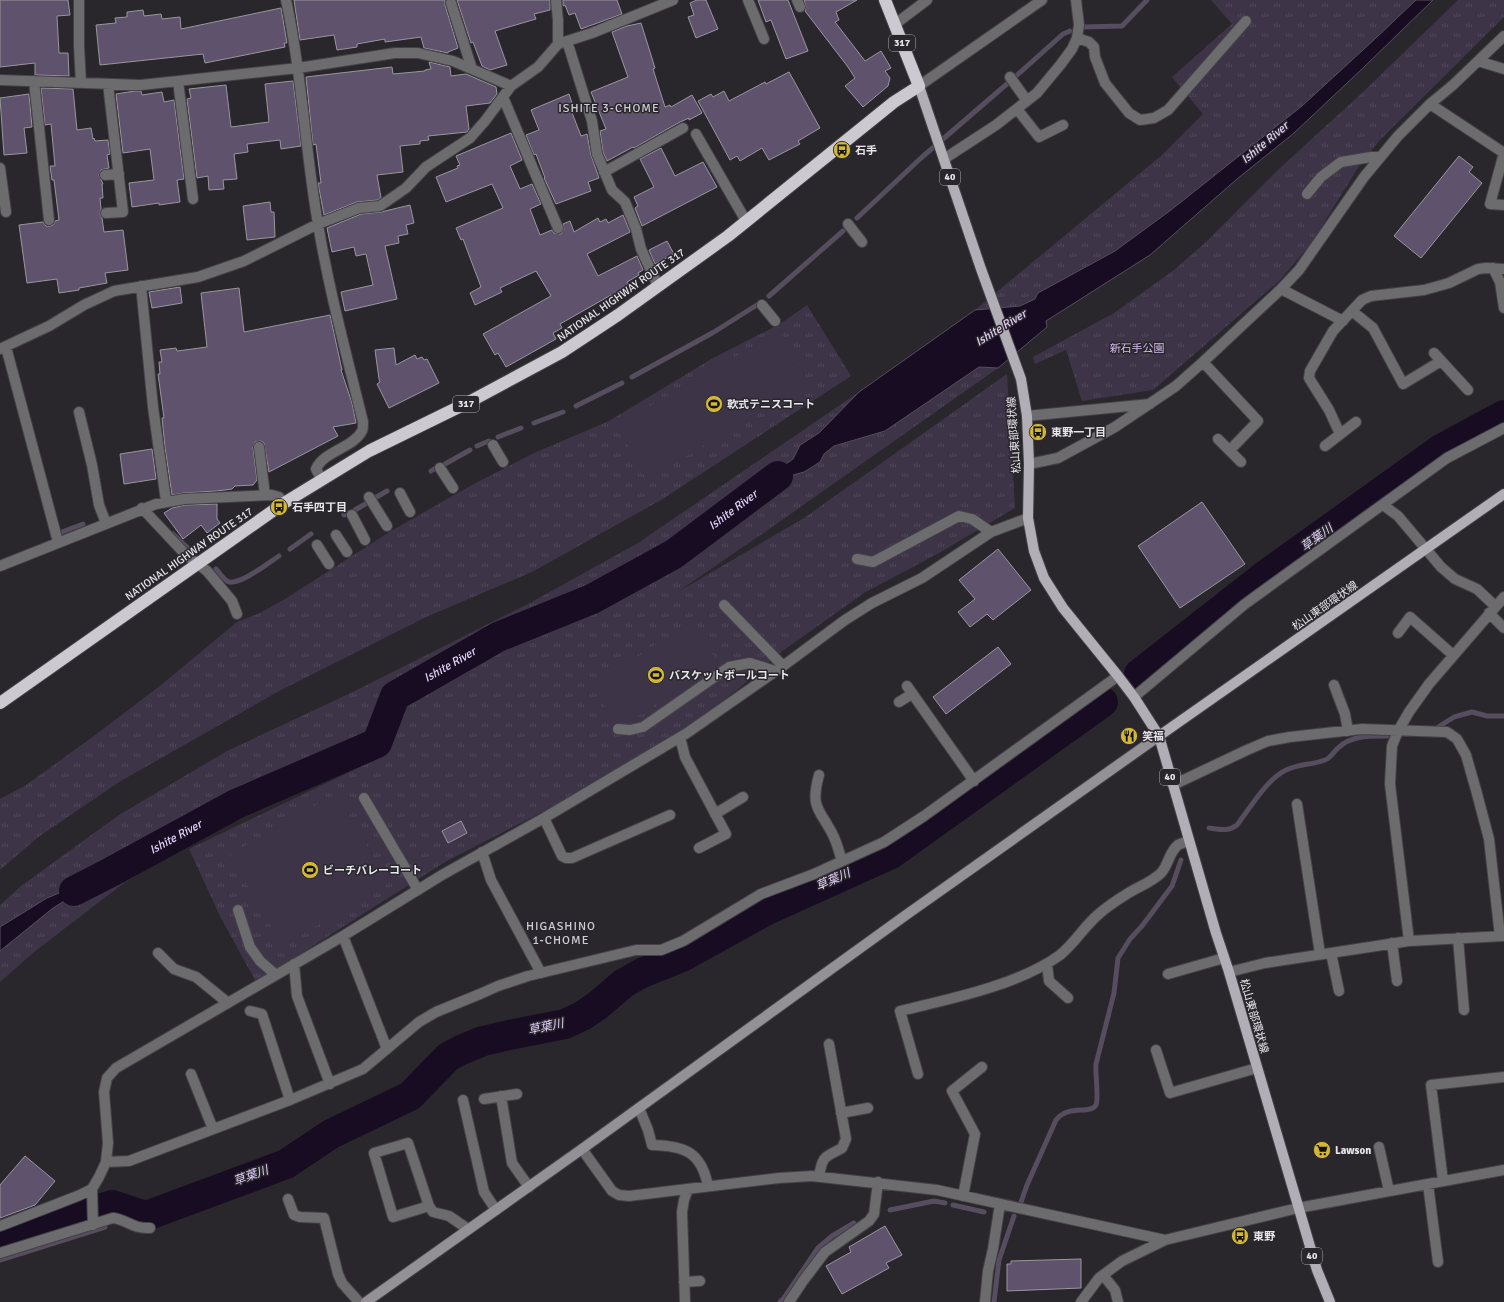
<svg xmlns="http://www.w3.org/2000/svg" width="1504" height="1302" font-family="Signika,'Noto Sans JP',sans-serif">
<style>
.grass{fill:url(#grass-tufts)}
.garden{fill:#3e3448}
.water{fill:#180c22;stroke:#564d5e}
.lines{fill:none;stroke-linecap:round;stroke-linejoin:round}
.stream{stroke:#564d5e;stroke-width:5}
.river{stroke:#180c22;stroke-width:30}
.building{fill:#5f526d;stroke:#99969d}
.street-casing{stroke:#444147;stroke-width:12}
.secondary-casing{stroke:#444147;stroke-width:12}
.primary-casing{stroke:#444147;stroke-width:12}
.highway-casing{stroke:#444147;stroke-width:14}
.street{stroke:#6c6b6e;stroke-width:10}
.secondary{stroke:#939196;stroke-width:10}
.primary{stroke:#b1aeb5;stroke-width:10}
.highway{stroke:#ccc9d1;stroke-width:12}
.labels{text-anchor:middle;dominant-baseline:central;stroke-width:3;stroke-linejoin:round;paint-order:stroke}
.shield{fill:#29262c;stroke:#aeacb1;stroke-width:1}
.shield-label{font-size:10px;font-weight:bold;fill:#e7e6ea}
.poi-label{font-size:11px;font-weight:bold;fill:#e7e6ea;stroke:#29262c;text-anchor:start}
.street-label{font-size:11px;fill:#e7e6ea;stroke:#29262c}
.park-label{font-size:11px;fill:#d4bbee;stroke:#29262c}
.neighbourhood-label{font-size:12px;letter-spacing:1px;fill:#d0ccd4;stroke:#29262c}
.water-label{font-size:12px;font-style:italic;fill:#e2cff8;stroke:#29262c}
</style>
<defs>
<pattern id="grass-tufts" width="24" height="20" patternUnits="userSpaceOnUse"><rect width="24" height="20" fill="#3e3448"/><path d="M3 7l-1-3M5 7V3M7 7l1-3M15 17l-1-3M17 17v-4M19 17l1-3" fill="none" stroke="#51485a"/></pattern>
</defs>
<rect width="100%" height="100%" fill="#29262c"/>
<path class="grass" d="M1211,0H1416L1376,38L1302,106L1171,210L1115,251L1038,293L1035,299L1020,306L975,310L1162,155L1203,114L1172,77L1232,24Z
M1458,0H1504V17L1380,140L1361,163L1310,245L1279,281L1153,390L1082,401L1066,350L1035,364L1033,357L1114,313L1174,270L1206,242L1280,168L1362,93Z
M807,305L851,376L661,500L532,572L426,617L281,690L119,782L37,838L0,870V799L26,785L94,736L161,685L237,622L260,613L285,599L391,531L470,486L534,453L609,421L713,358L780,324Z
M979,367L998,368L772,527L676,593L804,518L1007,374L1015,508L939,553L864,593L784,650L737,690L685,728L546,810L445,862L256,982L220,916L189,849L385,755L309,785L237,815L124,883L34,952L0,982V951L2,949L53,908L108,874L47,898L0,927V905L21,886L119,815L227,751L355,691L528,604L638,543L859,392L819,433L800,445L793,459L752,488L746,500L786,477L804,472L820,462L824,454L834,446L885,431Z"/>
<path class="garden" d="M780,331L810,383L647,479L617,425Z
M691,622L719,664L618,729L593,686Z
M337,793L389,883L282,946L230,855Z"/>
<path class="water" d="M1416,0H1433L1363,68L1294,133L1237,179L1150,255L1046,321L1047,327L998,368L979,367L885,431L834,446L824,454L820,462L804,472L786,477L745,501L752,488L793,459L800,445L819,433L859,392L975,310L1020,306L1035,299L1038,293L1115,251L1171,210L1302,106L1376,38Z
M111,872L53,908L0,951V927L47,898Z"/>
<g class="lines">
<path class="stream" d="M1083,27L1122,26L1147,0
M1015,77L1063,34L1070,31
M857,218L921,158L1008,83
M769,296L843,231
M632,377L714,332L760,303
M576,406L622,383
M534,423L563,412
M498,437L521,428
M477,446L489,441
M445,464L470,450
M431,471L434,469
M373,499L387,491
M355,510L367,503
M344,515L348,513
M62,532L83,524
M173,534L191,551
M290,549L311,534
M216,569C220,573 223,580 229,582C242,584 268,563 279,556
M1435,729L1454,717L1472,712L1487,716H1504
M1209,828C1219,829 1228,832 1237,825C1250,808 1267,779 1286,770C1298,764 1312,765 1325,760C1331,758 1333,752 1338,748C1351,735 1370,736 1387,736
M1021,1202L1027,1185L1056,1120C1068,1104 1091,1115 1096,1105C1099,1100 1095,1073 1096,1064L1114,993L1118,958L1130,939L1142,926L1172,886L1181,860
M953,1205L984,1212
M890,1210L934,1201L945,1203
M128,1216L133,1212
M0,1260L105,1227
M780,1302L784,1298L818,1248L832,1236L854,1223
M994,1302L999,1260L1014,1216"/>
<g class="river">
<path d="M1139,674L1264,576L1441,449L1504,415"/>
<path id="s1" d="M74,891L111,872L236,804L377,743L395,696L498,637L592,599L674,554L778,476"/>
<path d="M0,1239L112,1205L146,1216L286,1164L331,1134L410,1096L448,1057L461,1050L483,1041L509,1035L565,1024L582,1016L597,1006L624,983L642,973L684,956L767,910L891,854L1103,702"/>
</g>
</g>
<path class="building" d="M0,0H68L70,15L57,16L59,53H68L69,76L35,75V63L0,67Z
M294,0H445V5L458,48L448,52V53L424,48L421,37L385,42V39L357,44V47L337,50L334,35L300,40Z
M457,0H550V10L534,14L536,19L495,31L507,65L490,70L482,66L473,42L471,43Z
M563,0H617L622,14L581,29L575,13L569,15L565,5L563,6Z
M697,0H706L718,29L696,38L688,17L694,15L690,3Z
M758,0H788L808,51L786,59L771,20L766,22Z
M804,0H857L836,12L839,20L835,22L865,61L881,51L891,68L885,71L890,78L888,86L863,107L845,86L855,78L848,67L805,11L806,7Z
M281,8L287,43H284L285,47L205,63L203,54L100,65L96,25L116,23L115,18L127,17V12L143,10L144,16L161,14L162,19L180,17L181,29Z
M641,23L655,68L653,69L665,107L670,105L671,107L692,95L702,113L689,120V118L680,122L634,148L633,147L607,161L603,152L600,131L606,129L591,92L628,77L612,32L627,26Z
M429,62L450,67L451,76L466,74L496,87L497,94L490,103L466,106L469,129L467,132L428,136L429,140L420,141V144L400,146L403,172L377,175L381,198L378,200L357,202L324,215L318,183H321L316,144L313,145L306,77L392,67L393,74L425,71V70L431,69Z
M789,72L820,128L798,141L800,144L769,160L762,148L740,161L737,156L730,160L698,101L711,94L713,97L724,91L729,101L765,82L766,84Z
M293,81L301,146L281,149L280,140L247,144L248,152L234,154L237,179L223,180L224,189L209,190L208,176L197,178L187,99L191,98L189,89L226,85L231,127L269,122L265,84Z
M41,88L73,89L77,130L91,128L93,139L94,138L95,141L108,140L110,154L107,155L109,168L101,170L99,175L103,184H102L103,198H100L101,209L100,214L102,218L104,232L123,230L128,270L105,273L107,283L79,288V290L59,293L57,279L27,283L19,225L43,222L46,226H50L53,225L55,221L59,220L54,180H52L50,166H55L51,124L45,125Z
M135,91H141L142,95L162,92L164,102L174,100L184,179L177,180L180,202L159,205V203L132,207L129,183L154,180L150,149L123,153L116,94Z
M29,94L32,127L24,128L27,153L4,155L0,98Z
M569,94L574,109L571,110L581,136L587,134L591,155L599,178L588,182L591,191L556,204L544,178H545L536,154L534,155L526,135L539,130L531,110Z
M511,133L522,160L510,166L520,189L532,184L541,204L530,209L540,235L552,230L554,233L561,234L564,229L563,224L570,221L574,232L598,218L600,222L606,219L608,223L623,215L630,232L587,254L598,276L637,256L643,270L638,273L639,275L627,282L630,288L612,297L611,295L560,324L562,328L553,333L556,339L506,367L498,353L495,355L483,334L551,296L536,271L500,288L502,292L475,305L470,293L481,287L463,239L461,240L456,228L503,208L492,184L446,202L436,177L458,168L457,166L460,165L456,156Z
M661,148L675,176L703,162L717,187L642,226L635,208L638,206L634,197L654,187L640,159Z
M1459,156L1473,167L1469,172L1482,183L1421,258L1394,236Z
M270,202L271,212H274L275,237L247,240L243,206Z
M410,205L414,223L406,225L408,234L398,236L399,243L385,246L397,299L345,311L341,292L373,285L366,254L356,256L354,247L332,252L327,228L361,214L381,212Z
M667,241L674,254L655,264L649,250Z
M180,287L182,303L152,308L149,292Z
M239,288L244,332L330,315L342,370H341L352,403L356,423L333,427L338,436L269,472L264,443L261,441L255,442L253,448L257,480L253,485L235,486L232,489L217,491L184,493L172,495L165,447L162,418H164L158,374H160L159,362H162L160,350L176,348L177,351L207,347L201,293Z
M394,348L396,365L415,355L417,359L422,357L424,360L427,359L439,383L389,408L377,384L380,382L379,379L375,350Z
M152,449L156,479L124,484L120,454Z
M1202,502L1245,564L1180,608L1138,546Z
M217,504V519L220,523L207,533L201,525L183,539L164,513L172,508L185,505Z
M998,549L1031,590L993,620L987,614L970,627L958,612L975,599L959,580Z
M998,647L1011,664L946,714L933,697Z
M461,821L467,833L448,843L442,831Z
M25,1156L55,1181L35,1205L0,1218V1185Z
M885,1226L902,1255L886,1263L889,1268L842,1294L826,1266L851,1252L849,1247Z
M1081,1259V1288L1007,1291V1264H1011V1261Z"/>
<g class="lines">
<defs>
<path id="street" d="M79,0V46L81,83
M286,0C302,74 305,150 318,224C329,291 347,356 363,422C363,425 363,429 362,431C353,448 324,451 316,469L322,480
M556,0L558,20V44
M748,0L764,39
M797,0L800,7
M451,3L472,69
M894,25L927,0
M1077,38L1089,42L1094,47L1095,57L1105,83L1129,113L1140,120L1154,118L1168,110L1246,21
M567,41L592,121L597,154L612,190L625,202L636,229L641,249L658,286
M1478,61L1504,69
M1010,77L1027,101
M0,80L141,85L298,68L395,53H418L453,61L511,86
M34,81L49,220
M178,81L193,199
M919,86L1042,0
M503,97L558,228
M1430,104L1504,153L1490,204L1504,205
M1017,109L1039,137L1063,125
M696,134L746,221
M944,159L996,125L1037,93L1061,64L1072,49L1077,38L1079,25L1076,0
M0,168L6,212
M604,172L683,128
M105,175L119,174
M1307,194L1321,177L1341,162L1371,157H1379
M106,213L123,212L108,84
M848,224L862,242
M1493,268L1500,282L1504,308
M141,286L153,407L166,501
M1281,289L1343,321
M762,305L775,321
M1352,311L1373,328L1403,384L1441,361
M6,347L58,542
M0,349L49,326L84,305L114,291L198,277L244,261L318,224L359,208L380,206L406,188L426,167L470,138L485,121L511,86L538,67L558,44L592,33L673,0
M1434,353L1468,390
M1203,362L1258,421L1230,450
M79,412L92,465L99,505L106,523
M1027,416L1150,404
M1340,434L1329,410L1309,378L1310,371L1333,331L1362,300L1371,296L1424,290L1435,287L1449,283L1478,269L1486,268L1504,269
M1218,439L1241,462
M493,445L503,462
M1325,446L1356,422
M259,447L265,495
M1029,464L1058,458L1115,427L1176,386L1203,362L1281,289L1299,270L1364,177L1398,136L1430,104L1453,85L1504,36
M440,468L453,488
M400,493L410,512
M369,497L387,526
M1383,505L1398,516L1441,567L1455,579L1477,589L1495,606
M142,508L186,555L207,571L232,601L237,614
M352,515L365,540
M336,535L347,552
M317,545L329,564
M857,559L873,562L959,516L972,519L991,532
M0,566L156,504L184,499L272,495L279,497L284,503
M724,605L783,666
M1489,613L1504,628
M1398,633L1410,617L1453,655
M1334,685L1345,714L1348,731
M907,686L974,781
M1134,697L1245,604L1447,458L1504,428
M899,702L912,694
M618,729L630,730L643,727L729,667L750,663L775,671
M680,737L685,757L726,834L699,848
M819,775C810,808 819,808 833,835C837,843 839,852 842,861
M1173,785L1247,750L1268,741L1290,737L1362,729L1447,732L1457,739L1466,755L1476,790L1489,839L1500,936
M364,798L418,890
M1297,804L1320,954
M715,814L743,797
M544,818L562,856L566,858H572L670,815
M482,852L491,880L541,973
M238,910L250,947L260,961L276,975
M343,936L387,1049
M1458,938L1464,1010
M1409,941L1390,784L1392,746L1398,731L1409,712L1429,684L1504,597
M1392,943L1397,981
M158,953L174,969L196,977L228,1003
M1331,953L1339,991
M294,964L297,996L330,1084
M1047,964L1049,981L1068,998
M1229,972L1265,963L1409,941L1504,936
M1168,974L1224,958
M250,1011L262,1014L290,1100
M1156,1050L1170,1093L1257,1068
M191,1074L213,1129
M918,1074L900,1011C950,999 1019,985 1060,955C1076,942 1084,926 1100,913C1109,905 1119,899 1130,892C1140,886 1152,882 1161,873C1168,866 1169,852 1178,845C1181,843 1186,842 1189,841
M501,1096L512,1163L529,1187
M484,1099L517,1094
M463,1100L484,1192L496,1210
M639,1108L648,1130L652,1145C684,1146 701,1151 708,1186
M841,1113L868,1108
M1379,1147L1389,1191
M582,1149L612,1191L619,1195L629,1196L779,1178L812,1176L937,1190L1165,1240
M106,1162L129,1161L290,1100L363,1069L419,1022L436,1012L480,994L498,986L528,976L636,950H661L683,941L761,894L814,874L884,842L924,816L1118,676
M819,1176C823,1154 825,1158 842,1148L846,1139L829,1044
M1443,1181L1431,1085L1504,1077
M1428,1184L1438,1262
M92,1189L93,1225
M963,1196L975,1134L952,1091L982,1067
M288,1199L294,1215L300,1217L324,1218L338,1274L342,1283L359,1302
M429,1206L393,1217L374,1153L408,1143L429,1206L433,1212L449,1216L468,1229
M0,1226L57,1204L80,1195L92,1189L99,1177L106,1162L108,1143L104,1092L107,1078L116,1068L343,936L442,875L544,818L687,733L783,666L845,620L872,603L922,578L991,532L1028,518
M0,1253L113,1218C128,1220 132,1229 150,1228
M1103,1275L1115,1290L1118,1302
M684,1282L700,1281
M685,1302L682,1212L684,1200L688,1189
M789,1302L803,1281L825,1252L869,1221L874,1214L878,1182
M985,1302L988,1271L993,1249L1000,1204
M1081,1302L1099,1278L1122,1261L1165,1240L1298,1208L1504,1170"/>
<path id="secondary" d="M366,1302L582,1149L906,915L1159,736"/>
<path id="primary" d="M919,86L981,269L1021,379L1027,416L1029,464L1028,518L1034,551L1044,578L1063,608L1118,676L1134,697L1159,736L1216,933L1229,972L1317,1270L1330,1302
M1159,736L1504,494"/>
<path id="highway" d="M0,703L284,503L369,451L469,402L562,352L618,315L728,236L894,102L919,86L885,0"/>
</defs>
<use href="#street" class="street-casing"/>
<use href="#secondary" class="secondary-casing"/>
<use href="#primary" class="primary-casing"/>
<use href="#highway" class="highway-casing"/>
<use href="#street" class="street"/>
<use href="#secondary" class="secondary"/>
<use href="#primary" class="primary"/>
<use href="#highway" class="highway"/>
</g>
<defs>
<symbol id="bus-disc" viewBox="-11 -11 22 22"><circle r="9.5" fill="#d2b736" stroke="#29262c"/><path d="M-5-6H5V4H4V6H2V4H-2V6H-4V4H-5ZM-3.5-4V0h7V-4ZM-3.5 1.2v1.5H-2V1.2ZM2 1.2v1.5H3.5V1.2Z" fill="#111"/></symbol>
<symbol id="stadium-disc" viewBox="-11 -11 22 22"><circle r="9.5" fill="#d2b736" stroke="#29262c"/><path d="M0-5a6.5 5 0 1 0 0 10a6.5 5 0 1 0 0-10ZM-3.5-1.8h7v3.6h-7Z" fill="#111"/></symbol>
<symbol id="restaurant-disc" viewBox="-11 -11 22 22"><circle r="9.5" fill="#d2b736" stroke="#29262c"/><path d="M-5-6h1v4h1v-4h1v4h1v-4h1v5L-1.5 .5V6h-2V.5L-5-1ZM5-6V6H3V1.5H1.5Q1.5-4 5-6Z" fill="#111"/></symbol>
<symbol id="supermarket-disc" viewBox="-11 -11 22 22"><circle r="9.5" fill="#d2b736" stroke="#29262c"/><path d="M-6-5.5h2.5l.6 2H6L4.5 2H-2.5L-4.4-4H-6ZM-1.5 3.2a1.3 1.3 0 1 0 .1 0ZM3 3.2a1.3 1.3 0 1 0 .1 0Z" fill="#111"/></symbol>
</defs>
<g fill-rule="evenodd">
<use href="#bus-disc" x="832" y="140" width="20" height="20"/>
<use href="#stadium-disc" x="704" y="394" width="20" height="20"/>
<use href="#bus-disc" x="1028" y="422" width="20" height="20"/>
<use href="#bus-disc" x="269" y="497" width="20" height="20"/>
<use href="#stadium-disc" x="646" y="665" width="20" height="20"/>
<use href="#restaurant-disc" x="1119" y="726" width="20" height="20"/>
<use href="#stadium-disc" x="300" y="860" width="20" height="20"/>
<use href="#supermarket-disc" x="1312" y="1140" width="20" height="20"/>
<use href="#bus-disc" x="1230" y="1226" width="20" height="20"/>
</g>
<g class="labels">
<g class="shield">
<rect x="889" y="35" width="26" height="16" rx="3"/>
<rect x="940" y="169" width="20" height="16" rx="3"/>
<rect x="453" y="396" width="26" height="16" rx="3"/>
<rect x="1160" y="769" width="20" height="16" rx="3"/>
<rect x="1302" y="1248" width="20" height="16" rx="3"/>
</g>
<g class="shield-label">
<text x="902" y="43">317</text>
<text x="950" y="177">40</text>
<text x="466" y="404">317</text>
<text x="1170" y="777">40</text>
<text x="1312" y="1256">40</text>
</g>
<g class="poi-label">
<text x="855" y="150">石手</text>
<text x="727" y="404">軟式テニスコート</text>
<text x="1051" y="432">東野一丁目</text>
<text x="292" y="507">石手四丁目</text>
<text x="669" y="675">バスケットボールコート</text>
<text x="1142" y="736">笑福</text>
<text x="323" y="870">ビーチバレーコート</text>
<text x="1335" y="1150">Lawson</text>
<text x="1253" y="1236">東野</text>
</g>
<g class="street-label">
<text transform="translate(621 295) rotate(-35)">NATIONAL HIGHWAY ROUTE 317</text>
<text transform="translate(1014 435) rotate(-94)">松山東部環状線</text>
<text transform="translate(189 554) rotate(-35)">NATIONAL HIGHWAY ROUTE 317</text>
<text transform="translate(1325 606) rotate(-35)">松山東部環状線</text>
<text transform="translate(1254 1016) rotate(74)">松山東部環状線</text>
</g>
<g class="park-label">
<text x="1137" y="348">新石手公園</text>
</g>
<g class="neighbourhood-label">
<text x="609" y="108">ISHITE 3-CHOME</text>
<text x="561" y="926">HIGASHINO<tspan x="561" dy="14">1-CHOME</tspan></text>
</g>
<g class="water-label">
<text transform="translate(1265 143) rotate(-40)">Ishite River</text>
<text transform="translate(1001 328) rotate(-32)">Ishite River</text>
<text stroke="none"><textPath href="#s1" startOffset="775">Ishite River</textPath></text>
<text transform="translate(1317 538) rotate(-36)">草葉川</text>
<text stroke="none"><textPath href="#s1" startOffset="451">Ishite River</textPath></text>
<text stroke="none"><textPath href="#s1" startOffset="115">Ishite River</textPath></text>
<text transform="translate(833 880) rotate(-24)">草葉川</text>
<text transform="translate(546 1027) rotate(-12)">草葉川</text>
<text transform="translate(251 1176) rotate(-20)">草葉川</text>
</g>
</g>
</svg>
